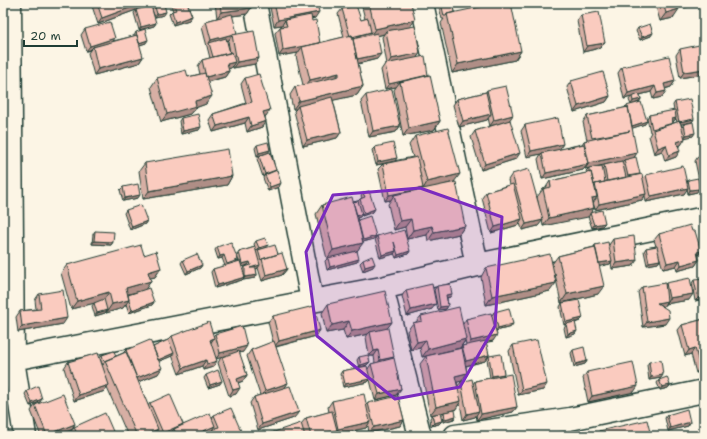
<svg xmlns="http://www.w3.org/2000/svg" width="707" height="439" font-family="'Shantell Sans',sans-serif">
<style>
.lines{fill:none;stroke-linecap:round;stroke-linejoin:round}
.minor-casing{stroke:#1f3d34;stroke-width:25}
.minor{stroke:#fcf5e5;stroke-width:22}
.wall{fill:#d7afa4;stroke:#1f3d34;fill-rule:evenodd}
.shaded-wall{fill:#af8e86;stroke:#1f3d34}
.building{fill:#facbbf;stroke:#1f3d34}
.marked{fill:#7b2cbf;fill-opacity:0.2;stroke:#7b2cbf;stroke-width:3;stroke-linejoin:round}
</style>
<rect width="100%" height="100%" fill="#fcf5e5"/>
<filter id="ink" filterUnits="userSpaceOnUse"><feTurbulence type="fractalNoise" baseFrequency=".025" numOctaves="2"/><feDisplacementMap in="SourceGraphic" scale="8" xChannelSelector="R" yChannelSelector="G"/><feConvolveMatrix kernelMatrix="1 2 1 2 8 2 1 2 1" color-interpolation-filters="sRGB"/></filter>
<g filter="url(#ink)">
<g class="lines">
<defs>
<path id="minor" d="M10,3L13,360L25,436
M255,3L312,301
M422,3L477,265
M3,361L312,301L382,288
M420,436L382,288L477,265L700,219L704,235
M455,436L570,419L704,391"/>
</defs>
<use href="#minor" class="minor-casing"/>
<use href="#minor" class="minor"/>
</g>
<path class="wall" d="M91,3H140L136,10L98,24Z
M170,3H187L192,16L189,20L173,25L169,14L172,11H173Z
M215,3H250L251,8L247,14L232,16L236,34L259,58L255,64L233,68L232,65L231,68H228L229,71L225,77L208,82L206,104L195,108L190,114L161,122L151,87L157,78L188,77L200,74L198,66L202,60L210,58L202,27L206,21L217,18ZM229,40L228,41L230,53L226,41Z
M269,3H317L315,18L311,19L320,43L344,37L338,14L342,9L361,20L365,19L361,3H411L409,27L420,53L417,57L428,75L440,121L434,130L403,136L394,90L396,87L385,89L381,70L385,64H387L382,37L384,34L377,36V59L358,64L363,86L357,95L333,100L341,132L337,138L303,146L294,111L296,109H293L290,95L295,87L303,85L296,56L298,53L279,56L275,33L280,27H281L282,25L274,26Z
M438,3H453L455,12L521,51L515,60L452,73L441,23L444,19H442Z
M655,3H677L673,18L660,21Z
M681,3H698L697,4L683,8Z
M155,7L164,15L155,17L152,10Z
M136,10L156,23L154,26L139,30L134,13Z
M581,15L605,43L600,48L583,52L577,21Z
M638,28L651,36L640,40L636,31Z
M85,29L113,41L134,36L136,32L146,43L139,45L143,57L139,63L94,75L88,53L90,50L86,51L81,35Z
M680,49L704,74L680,78L676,55Z
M622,67L675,81L671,87L665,89L662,97L653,99L651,92L640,95L641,99L639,102L631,105L629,100L631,97L624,99L618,73Z
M245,78L266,116H265L262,127L247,132L245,123L213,132L209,120L213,114L246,103L241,84Z
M571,81L610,96L606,102L574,112L567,87Z
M487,90L510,120L516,159L481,170L471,137L475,131L490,126L488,118L487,120L459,127L453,105L457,99L486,92Z
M366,95L400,126L396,132L369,137L361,101Z
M675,102L694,119L692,122L681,124L682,127L684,124L693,136L685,137L681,145L679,146L676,157L665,161L662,151L654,154L649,136L651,132H650L647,118L649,115L674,111L673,105ZM676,119L677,122L673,123L672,122L674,121Z
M626,106L645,124L632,128L634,158L639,175L643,178L646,175L687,183L688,180L697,192L688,194L687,188L684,194L646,202L645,196L642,200L595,210L593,202L594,208L591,212L605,223L602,226L592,228L588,216L543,226L542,220L538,226L522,230L520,223L518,225L491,233L482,198L486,192L509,185L508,180L512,174L539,207L537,197L543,189H545L550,181L587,173L586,171L589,168L585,169V168L583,170L542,179L538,159L541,154L527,157L521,131L525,125L560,149L582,144L584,141L587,140L583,122L587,116L624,108Z
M181,118L199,130L181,134L179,121Z
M415,136L454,182L438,186L465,226L459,234L428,241L427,235L407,239L405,227L394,230L388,204L391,200L385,201L378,169L383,164L376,165L372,150L375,147L395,161L384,163L413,157L409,145Z
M257,145L268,153L257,156L255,148Z
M704,154V185H700L695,161L699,155Z
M259,156L275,171L279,187L268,191L263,178L264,176L263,177L257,159Z
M145,163L232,176L227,185L143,199L139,171Z
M123,187L138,198L123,201L120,190Z
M363,193L373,212L362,216V214L360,217L357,218L358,220L376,236L374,239L363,242L357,251V262L327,270L325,261L327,259L316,214L322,205L353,202L358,201L360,199L362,198L361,196Z
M126,210L145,224L130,230L124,213Z
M95,231L113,242L111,245L92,244L93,234Z
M692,231L701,251L698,255L699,260L695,266L677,271L676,266L663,269L659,256L660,260L658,263L647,265L644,251L646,248L656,246L654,240L659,234Z
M391,234L410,251L408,254L396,258L394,253V254L380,258L375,239L377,236Z
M613,239L633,266L612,269L611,262L610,264L599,266L598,294L561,303L555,274L550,291L486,305L481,277L486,268L552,264L558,256L594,247L595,245H609Z
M256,241L278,254L287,269L282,275L262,281L258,268L256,269L257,275L255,278L243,280V279L242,280L215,288L211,272L213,269L225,266L222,258L218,259L215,250L217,247L237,262H239L237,255L239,252L255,247L254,244ZM248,265V266L245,267L243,270L242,267Z
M144,255L161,268L155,277L150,278L151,281L145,289L154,302L152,305L129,313L126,304L123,308L106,313V311L105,313L95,316L92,306L94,303L71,309L61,273L67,265Z
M183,260L202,265L200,268L186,274L181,263Z
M363,260L373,267L363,271L360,263Z
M694,280L704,299L695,301L692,283Z
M666,283L689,300L665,304L663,307L665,324L643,327L638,292L642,287L665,285Z
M437,286L450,297L447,298L448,306L446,309L438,310L434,290Z
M406,290L432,309L407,316L402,296Z
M39,294L63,324L18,332L16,317L20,311L36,309L35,300Z
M562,303L583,318L580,321L575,323V334L566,337L564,328L567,324L564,325L560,307Z
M328,304L392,322L387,328L393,359L401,389L396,395L375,400L370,380L368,382L343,387L340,374L342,371L359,368L357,360L359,357L370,362L367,365L359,367L368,369L371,364L375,363L374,356H369L366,337L368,334L346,339L343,330L326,333L322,313Z
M494,312L511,327L496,331L493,341L486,342L489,355L485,361L466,366L467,373L462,381L457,382L458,386L461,382L473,384L475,381L490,378L487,359L489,356L504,374L503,376L517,407L513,412L477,420L476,415L475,417L463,420L460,403L455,410L433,414L439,424L431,426L430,418L432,415H430L420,364L426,356L422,357L420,348L411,350L407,331L413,323L416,322L421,316L463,324L466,319L492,315ZM465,341L466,345L462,346L461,348L431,355L460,348Z
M273,316L320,330L316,336L276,347L285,388L294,418L258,430L250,403L254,397L260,395L247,356L251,350L273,342L268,322Z
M704,319V371L696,373L691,354L685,356L678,330L682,325Z
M215,334L243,352L239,353L247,375L243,381L238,383L236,394L229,396L218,363L221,357L216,358L213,367L203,370L202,366L179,374L172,355V356L159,361L158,374L138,382L148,406L150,403L183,424L182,425L212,418L214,415L238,434L244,436H204L212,433L213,430V429L211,432L202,436H170V435L171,433L165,436H158L156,432L154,436H128L107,388L105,391L74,401L64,368L68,362L102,365L104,364H102L100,358L102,355L116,356L123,353L126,350L153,347L168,340L172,336H213Z
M513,345L543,390L518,395L509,351Z
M573,350L587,361L585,364L574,367L571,353Z
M649,362L661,378L649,380L647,365Z
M587,372L634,392L588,402L583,378Z
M206,375L220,384L208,388L204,378Z
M659,380L670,385L668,388L660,390L657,383Z
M27,391L40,402L30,406L25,394Z
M332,401L367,405L368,403L404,420L400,426L369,433L368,426L366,428L334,435V434L333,435L335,436H264L265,435L301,424L306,418L329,412L328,407Z
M35,405L75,424L71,430L56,436H41L31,411Z
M444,412L456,416L454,419L443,422L442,415Z
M667,415L690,422L688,426L668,431L665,418Z
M74,427L115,436H68Z
M599,431L651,436H595Z"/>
<path class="shaded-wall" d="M686,3H698L697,4L683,8Z
M140,4L136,10L98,24L102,18Z
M251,8L247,14L217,18L221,12Z
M679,9L673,18L660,21L666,13Z
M166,12L164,15L155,17L157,14Z
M319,12L315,18L286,24L285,20L282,25L274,26L278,20Z
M192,16L189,20L173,25L175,22Z
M415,20L409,28L386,31L384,34L369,38L375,29Z
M156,23L154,26L139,30L141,27Z
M371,32L367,38L353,42L350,38Z
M237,33L233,38L232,35L229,40L210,45L209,43L211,40Z
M653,33L651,36L640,40L642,37Z
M115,38L111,44L93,47L90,50L86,51L90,46Z
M148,40L146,43L137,46L139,43Z
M320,43L302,47L298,53L279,56L283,50Z
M605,43L600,48L583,52L587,46Z
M521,51L515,60L452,73L458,64Z
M420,53L416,59L387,65L391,59Z
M381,54L377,59L352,65L357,59Z
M143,57L139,63L94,75L98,69Z
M259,58L255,64L233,68L237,62Z
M235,62L231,68L223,70L227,64Z
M704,69V74L680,78L684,72Z
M229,71L225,77L202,83L206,77Z
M339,73L333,81L304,88L310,80Z
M428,75L400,82L396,87L385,89L389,84Z
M675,81L671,87L660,90L664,84Z
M363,86L357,95L299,108L298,106L296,109H293L299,101Z
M655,86L651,92L624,99L628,93Z
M666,91L662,97L653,99L657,93Z
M212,96L206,104L195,108L190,114L161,122L167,114L195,101Z
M610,96L606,102L574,112L578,106Z
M641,99L639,102L631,105L633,101Z
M270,110L266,116L259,118L263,112Z
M491,114L487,120L459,127L463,121Z
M513,115L509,121L490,126L494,120Z
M249,117L245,123L213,132L217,126Z
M676,118L674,121L670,122L672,119Z
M694,119L692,122L677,125L679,122Z
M266,121L262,127L247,132L251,126Z
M440,121L434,130L403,136L409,128Z
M647,121L645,124L630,129L632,126Z
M400,126L396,132L369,137L373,131Z
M201,127L199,130L181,134L183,131Z
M341,132L337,138L303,146L307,140Z
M695,133L693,136L684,138L686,135Z
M685,139L681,145L673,148L677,142Z
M563,144L559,150L542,153L541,154L527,157L531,151Z
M666,145L662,151L654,154L658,148Z
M270,150L268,153L257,156L259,153Z
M680,151L676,157L665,161L669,155Z
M520,153L516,159L481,170L485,164Z
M637,153L633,159L624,160L623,161L585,169L589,163Z
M397,158L395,161L376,165L378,162Z
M588,164L583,170L542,179L546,173Z
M276,170L274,173L265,175L263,177L265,174Z
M460,174L454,182L422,191L427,182Z
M232,176L227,185L143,199L149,191Z
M704,180V185H700Z
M281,183L279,187L268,191L270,187Z
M423,188L419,194L394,195L391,200L385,201L389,195Z
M688,188L684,194L646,202L651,196Z
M699,189L697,192L688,194L690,190Z
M646,194L642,200L595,210L599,204Z
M140,195L138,198L123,201L125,198Z
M597,197L591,206L592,198Z
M594,208L588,217L543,226L549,218Z
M375,209L373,212L362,216L364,213Z
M362,214L360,217L353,219L356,216Z
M411,219L405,227L394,230L400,221Z
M522,219L518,225L491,233L495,227Z
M543,220L538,226L522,230L526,224Z
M147,221L145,224L130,230L132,227Z
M605,223L602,226L592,228L594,225Z
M432,226L427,235L407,239L413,230Z
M465,226L459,234L428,241L434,232Z
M376,236L374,239L359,243L361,240Z
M94,241L113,242L111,245L92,244Z
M363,243L357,251L327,259L333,250Z
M268,245L266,248L258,250L256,251L259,248Z
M396,251L394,254L380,258L382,255Z
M410,251L408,254L396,258L398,255Z
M701,251L697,257V252Z
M224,255L222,258L218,259L220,256Z
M359,259L357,262L327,270L330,267Z
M637,260L633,266L612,269L616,263Z
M660,260L658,263L647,265L649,262Z
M680,260L676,266L663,269L667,263Z
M699,260L695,266L677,271L681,265Z
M612,261L610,264L597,267L599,263Z
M250,262L248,265L240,268L242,264Z
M375,264L373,267L363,271L365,267Z
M202,265L200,268L186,274L188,271Z
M260,265L258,268L248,271L250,268Z
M161,268L155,277L142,280L148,272Z
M287,269L282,275L262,281L266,275Z
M257,275L255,278L243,280L245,277Z
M245,277L242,280L215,288L218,285Z
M151,281L145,290L120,296L126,288Z
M556,283L550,291L486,305L492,296Z
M604,286L598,294L561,303L567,294Z
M109,292L103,301L71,309L77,301Z
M452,294L450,297L444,298L446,295Z
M693,294L689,300L665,304L669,298Z
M704,297V299L695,301L698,298Z
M129,300L123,308L106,313L112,304Z
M667,301L663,307L657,303Z
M154,302L152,305L129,313L132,310Z
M436,304L432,309L407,316L411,310Z
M448,306L446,309L438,310L440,307Z
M107,310L105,313L95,316L97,313Z
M67,318L63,324L18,332L22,326Z
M583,318L580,321L564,325L566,322Z
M669,318L665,324L643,327L647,322Z
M349,321L343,330L326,333L332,325Z
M392,322L386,330L370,332L368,334L346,339L352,331Z
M513,324L511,327L496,331L498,328Z
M320,330L316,336L274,347L279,341Z
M577,331L575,334L566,337L568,334Z
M497,335L493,341L467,347L471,341Z
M214,338L210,344V340Z
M466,339L460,348L422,357L428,349Z
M426,340L420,348L411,350L417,342Z
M247,346L243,352L216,359L220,353Z
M695,348L691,354L685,356L689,350Z
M378,350L374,356H369L374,351Z
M174,353L172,356L155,363L157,360Z
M489,355L485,361L461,367L466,361Z
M394,357L390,363L376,366L380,360Z
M206,360L202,366L179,374L183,368Z
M217,361L213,367L203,370L207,364Z
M587,361L585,364L574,367L576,364Z
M370,362L367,365L359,368L361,365Z
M704,366V371L696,373L700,367Z
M162,368L158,374L133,384L137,378Z
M467,373L462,381L450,384L455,376Z
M504,374L502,377L490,379L492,376Z
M247,375L243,381L232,385L237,379Z
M663,375L661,378L649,380L651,377Z
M370,379L368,382L343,387L345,384Z
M222,381L220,384L208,388L210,385Z
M288,383L284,389L261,397L265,391Z
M547,384L543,390L518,395L522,390Z
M109,385L105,391L74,401L79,395Z
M670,385L668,388L660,390L662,387Z
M638,386L634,392L588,402L592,396Z
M240,388L236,394L229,396L233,390Z
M401,389L396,395L375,400L379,394Z
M42,399L40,402L30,406L32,403Z
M461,401L455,410L430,415L436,407Z
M517,407L513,412L477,420L481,414Z
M479,411L475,417L463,420L467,414Z
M299,412L294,418L258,430L262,424Z
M456,416L454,419L443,422L445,419Z
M404,420L400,426L369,433L374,427Z
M442,421L439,424L431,426L434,423Z
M370,422L366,428L334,435L338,429Z
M690,422L688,426L668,431L670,428Z
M75,424L71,430L56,436H47V435Z
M183,424L179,429H174L171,433L165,436H161L163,433Z
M215,426L211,432L202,436H192Z
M158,429L154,436H143Z
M337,430L333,436H315Z
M241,431L237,436H229Z"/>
<path class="building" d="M97,3H140V4L102,18Z
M173,3H187L192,16L175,22L172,11L176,10Z
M220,3H250L251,8L221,12Z
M274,3H317L319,12L278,20Z
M369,3H411L415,20L375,29Z
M441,3H453L455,12L447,14L446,16H444Z
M499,3H511L521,51L458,64L447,14Z
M663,3H677L679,9L666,13Z
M164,4L166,12L157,14L155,7Z
M356,5L361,20L368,18L371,32L352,37V35L350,36L342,9Z
M151,6L156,23L141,27L136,10Z
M599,12L605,43L587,46L581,15Z
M232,14L237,33L211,40L206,21Z
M311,15L312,21L316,20L320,43L283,50L280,27L287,26L285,20Z
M110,22L115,38L90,46L85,29Z
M650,24L653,33L642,37L638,28Z
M415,26L420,53L391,59L386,31Z
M145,29L148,40L139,43L136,32Z
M254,31L259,58L237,62L232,35Z
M377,33L381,54L357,59L353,39Z
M137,35L143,57L98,69L93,47Z
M352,35L363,86L299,101L295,87L339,76V73L310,80L302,47Z
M226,38L230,53L213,57L209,43Z
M704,44V69L684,72L680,49Z
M232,52L235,62L227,64L229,71L206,77L202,60Z
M425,56L428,75L389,84L385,64Z
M669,56L675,81L664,84L666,91L657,93L655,86L628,93L622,67Z
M186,70L188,77L205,73L212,96L195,101L196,106L167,114L157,78Z
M603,72L610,96L578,106L571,81Z
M259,74L270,110L263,112L266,121L251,126L249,117L217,126L213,114L252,102L245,78Z
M430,75L440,121L409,128L400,82Z
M506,86L513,115L494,120L487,90Z
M392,89L400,126L373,131L366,95Z
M486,92L491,114L463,121L457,99Z
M639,94L641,99L633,101L632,97Z
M332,97L341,132L307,140L298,106Z
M690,99L694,119L679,122L675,102Z
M641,102L647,121L632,126L628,107H626V106Z
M628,107L637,153L589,163L584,141L630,131L592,138L587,116Z
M675,110L676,118L672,119L673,123L652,129L649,115Z
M198,114L201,127L183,131L181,118Z
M558,118L563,144L531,151L525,125Z
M510,120L520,153L485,164L475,131Z
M680,121L685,139L677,142L680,151L669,155L666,145L658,148L653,130Z
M693,122L695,133L686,135L684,124Z
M448,128L460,174L427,182L415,136Z
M268,142L270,150L259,153L257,145Z
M393,143L397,158L378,162L375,147Z
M584,144L588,164L546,173L542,153Z
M228,149L232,176L149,191L145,163Z
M270,152L276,170L265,174L259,156Z
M704,154V178L699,155Z
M417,157L423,188L389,195L383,164Z
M636,157L640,174L628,176L624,160Z
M622,161L626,177L607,181L604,165Z
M602,166L605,182L595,184L594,185L591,172L589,173V168Z
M683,166L688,188L651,196L646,175Z
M529,169L543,220L526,224L512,174Z
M277,170L281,183L270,187L265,175Z
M591,172L597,197L592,198L594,208L549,218L543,189L551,187L550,181Z
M642,174L646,194L599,204L595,184Z
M698,178L699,189L690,190L688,180Z
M456,182L465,226L434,232L432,226L413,230L411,219L400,221L394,195Z
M138,184L140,195L125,198L123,187Z
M513,184L522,219L495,227L486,192Z
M369,191L375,209L364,213L360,199L365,197L363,193Z
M352,197L363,243L333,250L322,205Z
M358,201L362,214L357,215L353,202Z
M141,205L147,221L132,227L126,210Z
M602,210L605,223L594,225L590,213Z
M370,216L376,236L363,240L358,220Z
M690,225L692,231H695L701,251L697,252L699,260L681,265L680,260L667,263L659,234Z
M404,230L410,251L398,255L394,242L396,251L382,255L377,236L391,232V234Z
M95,231L114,232L113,242L94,241Z
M634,236L637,260L616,263L613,239Z
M265,238L268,245L259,248L256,241Z
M231,242L238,260L227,264L224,255L220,256L217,247Z
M608,242L612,261L599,263L595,245Z
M141,245L144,255L156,251L161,268L148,272L151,281L126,288L129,300L112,304L109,292L77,301L67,265Z
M275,245L278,254L262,259L261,260L258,250Z
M657,246L660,260L649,262L646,248Z
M255,247L260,265L250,268H256L257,275L245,277V267L251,265L250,262L242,264L239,252Z
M595,247L604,286L567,294L558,256Z
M357,251L359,259L330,267L328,258Z
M282,253L287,269L266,275L262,259Z
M197,254L202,265L188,271L183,260Z
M550,254L556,283L492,296L486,268Z
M372,256L375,264L365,267L363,260Z
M240,261L245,277L218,285L213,269Z
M690,278L693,294L669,298L666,283Z
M704,279V297L698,298L694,280Z
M665,283L667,301L657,303L668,310L669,318L647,322L642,287Z
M432,284L436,304L411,310L406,290Z
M450,284L452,294L446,295L448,306L440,307L437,286Z
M149,288L154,302L132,310L129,301V300L128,295Z
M63,290L67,318L22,326L20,311L41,309L39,294Z
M385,291L392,322L352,331L349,321L332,325L328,304Z
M104,299L107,310L97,313L94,303Z
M579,300L583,318L566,322L562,303Z
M314,306L320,330L279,341L273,316Z
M459,307L466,339L428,349L426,340L417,342L413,323L422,321L421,316Z
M509,308L513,324L498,328L494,312Z
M491,313L497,335L471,341L466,319Z
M704,319V366L700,367L695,348L689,350L682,325Z
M209,322L214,338L210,340L217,361L207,364L206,360L183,368L172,336Z
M575,322L577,331L568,334L566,324Z
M242,326L247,346L220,353L215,334Z
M388,328L394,357L380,360L378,350L374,351L370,332Z
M150,340L162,368L137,378L126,350Z
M168,340L174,353L158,360L153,347Z
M537,340L547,384L522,390L513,345Z
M274,341L288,383L265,391L251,350Z
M486,341L489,355L466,361L462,346Z
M584,347L587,361L576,364L573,350Z
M462,348L467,373L455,376L461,401L436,407L426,356Z
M114,351L116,356L104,361L102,355Z
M239,351L247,375L237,379L240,388L233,390L222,357Z
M126,352L158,429L143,436H137L105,361Z
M98,353L109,385L79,395L68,362Z
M501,354L504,374L492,376L489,356Z
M368,355L370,362L361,365L359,357Z
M394,358L401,389L379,394L371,364Z
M661,360L663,375L651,377L649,362Z
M633,362L638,386L592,396L587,372Z
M367,366L370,379L345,384L342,371Z
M218,370L222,381L210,385L206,375Z
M511,374L517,407L481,414L475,381Z
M667,377L670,385L662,387L659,380Z
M472,379L479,411L467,414L461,382Z
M38,386L42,399L32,403L27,391Z
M290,386L299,412L262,424L254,397Z
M63,394L75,424L47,435L35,405Z
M170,394L183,424L163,433L150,403Z
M364,394L370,422L338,429L332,401Z
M398,396L404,420L374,427L368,403Z
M231,408L241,431L229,436H218L215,428L219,427L214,415Z
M687,409L690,422L670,428L667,415Z
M455,410L456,416L445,419L444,412Z
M332,411L337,430L315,436H311L306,418Z
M105,413L115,436H78L74,427Z
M210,413L215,426L192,436H177L174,429Z
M440,413L442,421L434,423L432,415Z
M647,420L651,436H600L599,431Z
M301,423L305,436H265V435Z
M213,432L215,436H204Z
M243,432L244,436H233Z"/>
</g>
<path class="marked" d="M420,188L502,217L495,326L460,387L395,399L317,336L306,252L333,195Z"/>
<rect width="707" height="439" fill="none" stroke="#fcf5e5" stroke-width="16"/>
<rect x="8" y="8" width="691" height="423" fill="none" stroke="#1f3d34" stroke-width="1.5" filter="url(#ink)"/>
<path d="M24 40v6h53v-6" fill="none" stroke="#1f3d34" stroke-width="2"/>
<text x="30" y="40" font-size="12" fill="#1f3d34" stroke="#fcf5e5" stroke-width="3" paint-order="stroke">20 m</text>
</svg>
